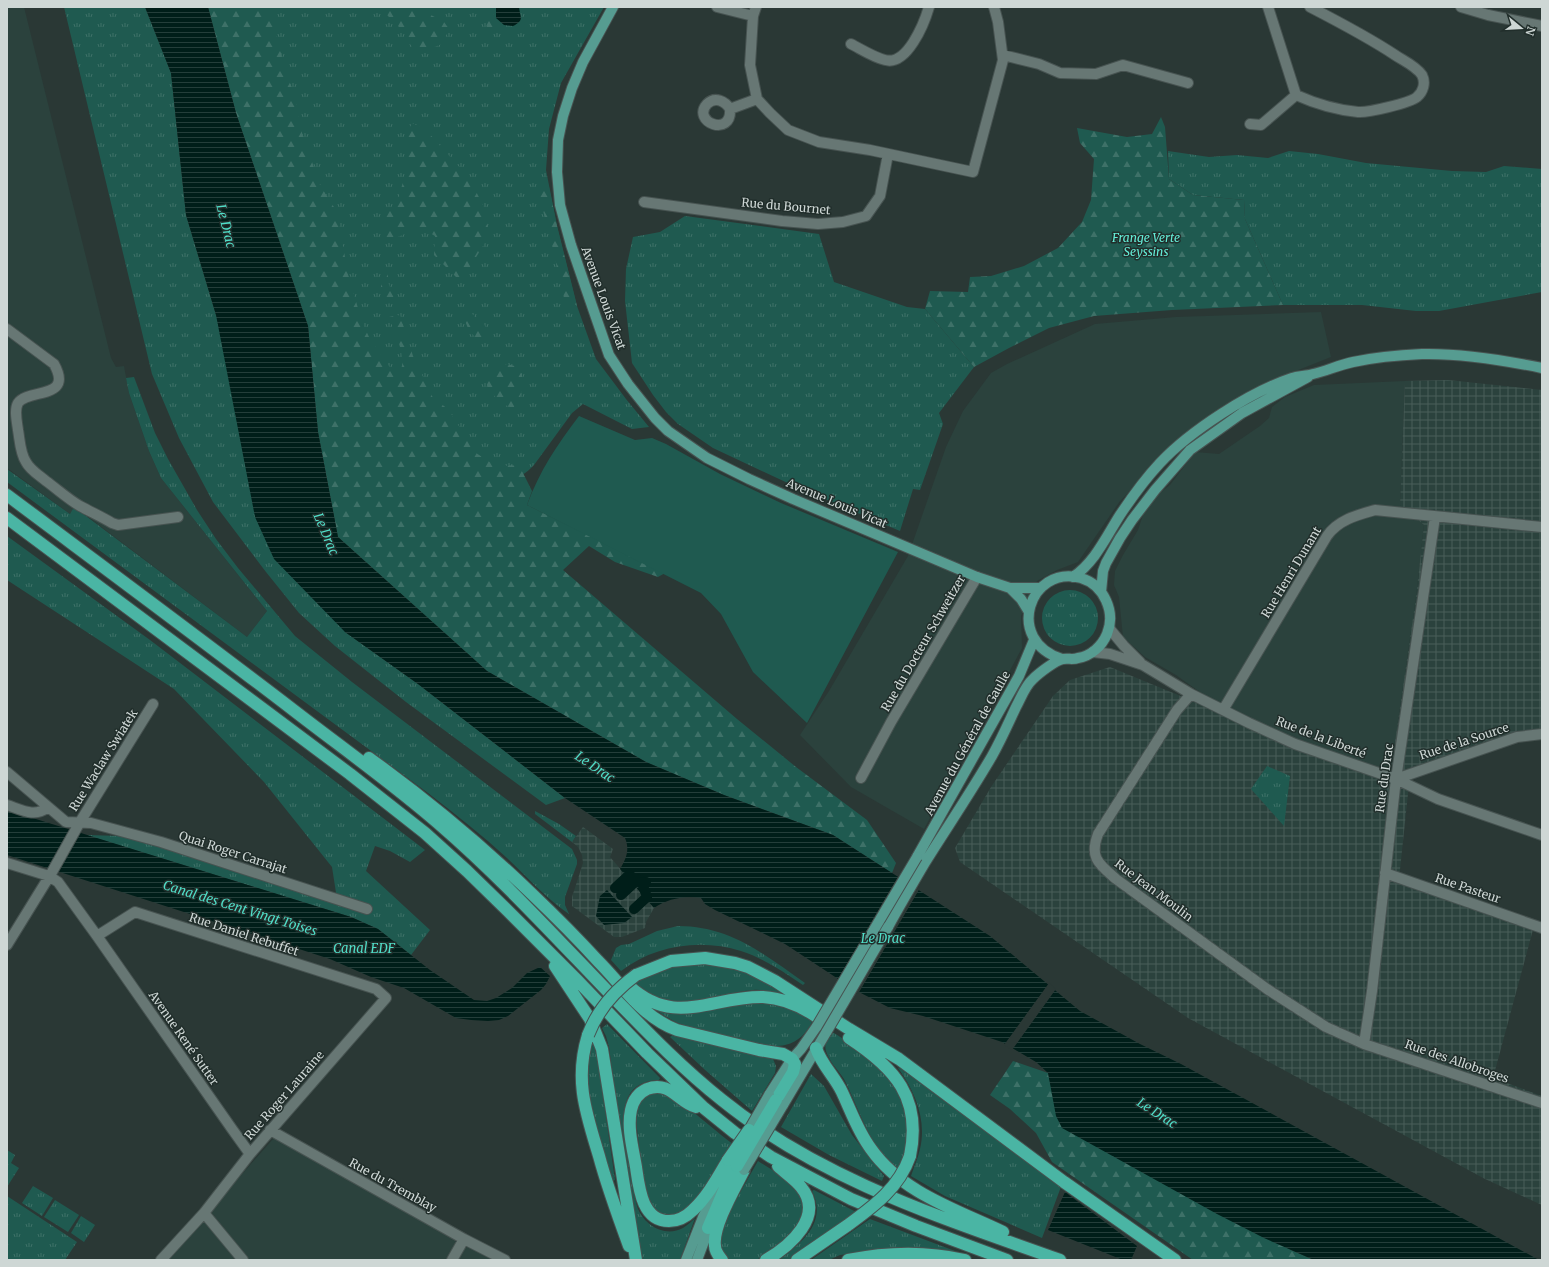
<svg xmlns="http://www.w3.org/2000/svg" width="1549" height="1267" font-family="Merriweather,serif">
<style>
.built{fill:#2b423d}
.industrial{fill:url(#industrial-grid)}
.grass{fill:url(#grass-tufts)}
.forest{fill:url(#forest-firs)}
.pitch{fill:#1f5a50}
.water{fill:url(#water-rules)}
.pier{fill:#2a3835}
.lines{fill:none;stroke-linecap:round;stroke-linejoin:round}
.canal{stroke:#001e19;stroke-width:10}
.minor-casing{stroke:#475351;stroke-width:12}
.major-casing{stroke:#475351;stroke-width:12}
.highway-casing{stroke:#475351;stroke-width:14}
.minor{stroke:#677774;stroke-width:10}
.major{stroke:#569c91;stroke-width:10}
.highway{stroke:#4ab5a4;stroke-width:12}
.major-bridge-casing{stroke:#475351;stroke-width:12;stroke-linecap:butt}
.highway-bridge-casing{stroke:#475351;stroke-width:14;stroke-linecap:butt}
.major-bridge{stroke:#569c91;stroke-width:10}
.highway-bridge{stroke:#4ab5a4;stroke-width:12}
.labels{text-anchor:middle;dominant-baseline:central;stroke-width:3;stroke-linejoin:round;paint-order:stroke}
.street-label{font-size:12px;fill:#ced7d5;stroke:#212e2b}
.park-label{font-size:12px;font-style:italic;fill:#64eed8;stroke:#212e2b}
.water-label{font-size:13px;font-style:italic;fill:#50dec8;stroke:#212e2b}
</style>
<defs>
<pattern id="industrial-grid" width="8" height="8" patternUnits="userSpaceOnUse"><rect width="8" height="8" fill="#2b423d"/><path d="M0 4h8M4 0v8" fill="none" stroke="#495d58"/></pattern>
<pattern id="grass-tufts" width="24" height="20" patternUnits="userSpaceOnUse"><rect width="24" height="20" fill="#1f5a50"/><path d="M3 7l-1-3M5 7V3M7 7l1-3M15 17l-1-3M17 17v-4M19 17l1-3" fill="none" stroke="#3e7168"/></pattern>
<pattern id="forest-firs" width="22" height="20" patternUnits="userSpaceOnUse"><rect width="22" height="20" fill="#1f5a50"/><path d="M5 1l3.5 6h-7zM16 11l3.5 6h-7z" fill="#3e7168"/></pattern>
<pattern id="water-rules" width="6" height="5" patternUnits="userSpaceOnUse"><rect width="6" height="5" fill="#001e19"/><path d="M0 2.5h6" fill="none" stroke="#243e3a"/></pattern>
</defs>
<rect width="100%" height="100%" fill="#2a3835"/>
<path class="built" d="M7,7H24L111,358L116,367L124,366L129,393L149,451L161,478L267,611L247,637L75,507L70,514L7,468Z
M1321,312L1331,357L1276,379L1191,432L1120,501L1078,562L1057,570L1037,581L1021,616L1022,648L924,829L851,787L800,735L829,691L908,556L946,447L963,411L991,373L1007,364L1095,324L1176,317Z
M1405,381L1400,505L1424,525L1416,597L1390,776L1239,720L1176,675L1145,657L1123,637L1119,597L1114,585L1115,571L1123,555L1138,530L1147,503L1170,485L1195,452L1219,454L1260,426L1269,418L1272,407L1285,397L1314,385Z
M274,1138L494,1260H166Z"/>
<path class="industrial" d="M1448,380L1542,390V733L1410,775L1399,879L1534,926L1493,1078L1542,1096V1205L1485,1179L1188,1018L960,862L955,848L991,787L1053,696L1070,680L1110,667L1239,720L1390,776L1416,597L1424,525L1400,505L1405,381Z
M583,827L613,849L610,857L654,908L646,922L645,928L622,937H614L572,906V897L583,863L582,855L578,847L572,842Z"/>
<path class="grass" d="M64,7H145L171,73L186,215L216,315L345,632L418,684L565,798L546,805L406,702L335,646L299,613L266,572L213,502L179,438L152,374Z
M257,7H604L561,83L549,129L546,170L557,226L577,306L596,359L626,399L649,427L632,429L583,404L572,413L534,465C524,476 514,480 499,484L367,355Z
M1168,151L1209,157L1237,155L1268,158L1289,151L1318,154L1366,163L1452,171L1486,172L1504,166L1542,169V292L1439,311H1416L1362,305H1283L1245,219L1244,200L1193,195L1169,179Z
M685,216L819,234L834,282L907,307L925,309L974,367L939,413L943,424L920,490L913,489L900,531L792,485L713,448L678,424L666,412L653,395L632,363L625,301L626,269L633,237L660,232Z
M134,377L155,433L168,459L197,510L216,539L238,568L295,636L352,682L572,849L577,860V864L565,897V905L569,914C546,898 527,877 507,858C482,835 455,814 428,793L7,482V469L70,514L74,507L247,637L267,611L161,478L149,451L129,393L126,378Z
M7,536L150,640L425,850L410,862L390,851L375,846L366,871L430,930L411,955L378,929L351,917L86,835L121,836L337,899L332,867L264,782L174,689L7,580Z
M1042 618a28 28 0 1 1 56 0a28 28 0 1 1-56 0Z
M1267,766L1290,776L1284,826L1251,789Z
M535,811L559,824L576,836L572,842L535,814Z
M678,926C730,926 764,954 805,983L803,985C784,972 763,958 741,951C701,938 654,945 621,971L611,960L616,948L621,945L629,944L657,931Z
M695,962L744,971L780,989V994C771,992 762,989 753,990C724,992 695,1008 665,1000C653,997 643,990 633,983L663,968Z
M741,1003H776L814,1019C807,1031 800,1042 785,1045C764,1050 732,1037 711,1032C700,1029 689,1027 678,1023C669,1019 660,1013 652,1007L665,1012L675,1013Z
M607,1024L660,1078L659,1080C646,1080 634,1085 628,1097C619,1116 627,1140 630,1161C632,1175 633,1192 637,1206C643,1225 665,1238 683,1228C688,1225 692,1221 695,1218L680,1260H641L635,1213L630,1204L609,1047L606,1036L602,1028Z
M829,1030C838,1036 848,1041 857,1048C879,1064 907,1094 908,1122C909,1139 904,1156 898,1170C869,1148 860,1110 844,1079C838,1070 829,1061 826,1051C824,1043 827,1036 829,1030Z
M592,1035L603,1084L602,1089L615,1180L612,1181L597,1139L585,1071Z
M673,1035L773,1059L776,1066L775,1073L752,1111L704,1069L670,1037Z
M898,1068L903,1069L1062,1184L1042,1238L945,1196L911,1176C914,1167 918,1158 920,1149C927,1120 915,1091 898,1068Z
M811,1074L824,1086L852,1135L884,1176L882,1181L829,1155L781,1127Z
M652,1093C675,1090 713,1131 733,1144L711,1181L684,1212L666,1217C661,1214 654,1211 651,1206C646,1196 633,1118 637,1108C639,1101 646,1096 652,1093Z
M7,1150L15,1155L11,1163L19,1168L7,1187Z
M758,1161C770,1169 786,1177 795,1188C815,1213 793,1234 773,1249C768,1252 763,1257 758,1259C751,1262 738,1260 730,1260L725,1255L720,1247V1241L729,1212Z
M33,1186L53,1198L42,1216L22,1203Z
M814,1190L856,1212L792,1260H779C801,1243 828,1223 812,1191Z
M7,1196L77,1242L65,1260H7Z
M55,1200L79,1215L68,1232L44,1217Z
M81,1216L95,1225L84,1242L71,1233Z
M870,1219L955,1251L888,1249L840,1255L829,1260H811Z"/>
<path class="forest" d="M208,7H270L284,66L296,100L300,127L320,185L337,212L348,274L362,322L369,337L393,372L399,373C409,360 394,331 389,317L400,315L413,356L433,398L448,409L476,453L496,466L519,465L532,491L527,505L665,573L658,577L615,562L589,546L563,570L737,719L796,767L867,820L896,863L892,873L833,835L724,795L646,762L487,671L338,537L318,432L308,326L236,113Z
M379,7H416L444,22L449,29L442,44L424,51H414L403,31Z
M495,13L498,20L504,25L495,30H489L486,25L489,18Z
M1161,117L1165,127L1169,179L1193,195L1244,200L1245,219L1283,305L1172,310L1094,316L1049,328L1009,348L974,367L925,309L930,291L968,292L970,277L991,276L1024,266L1058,248L1082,222L1091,200L1094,159L1080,143L1077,128L1127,137L1152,134Z
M412,123L426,130L469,178L485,209L489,236L464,277L457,278L434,255L435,236L420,227L389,241L382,234L385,213L398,201L406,170L405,155L407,133Z
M549,187L557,226L577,306L571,301L564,298L547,223L539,199V190Z
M384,270L386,271L388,275V282L395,300L392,303L385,304L381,293V272Z
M469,312L481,320L489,332L482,340C470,336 466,326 464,315Z
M507,364L515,366L522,374C522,386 523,399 513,408C502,406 485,389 485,378L493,370Z
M1013,1061L1048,1073L1053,1094L1291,1250L1314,1260H1193L1052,1162L1036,1133L1010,1109L990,1095Z"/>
<path class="pitch" d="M579,416L635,440L652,438L666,444L720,474L781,503L898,552L807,723L753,672L721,614L701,593L527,505C540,470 557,445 579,416Z"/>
<path class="water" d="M145,7H208L236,113L308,326L318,432L338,537L487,671L646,762L724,795L833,835L990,936L1080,1011L1140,1044L1181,1064L1539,1260H1314L1264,1238L1217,1214L1062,1128L1056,1116L1048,1073L1036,1062L1002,1042L923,1016L890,1008L855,990L785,944L715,910L705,904L701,898C685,895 667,899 654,908L620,869C626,859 630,850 625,838L565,798L418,684L345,632L274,559L255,517L216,315L186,215L171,73Z
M496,7H519C520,17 525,20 513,26L504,25L496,18Z
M7,810L351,917L378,929L430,970L474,1000L487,1001L496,998L512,988L527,973L540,967L550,976L546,984L541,990L508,1016L499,1020L488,1021L471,1020L456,1018L404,988L371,977L330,959L7,855Z
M607,890L632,917L624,923L604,925L596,916L600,896Z
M1065,1192L1137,1246L1131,1260H1123L1048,1230Z"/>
<path class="pier" d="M899,875L920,888L858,994L837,981Z
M1049,983L1056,989L1012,1050L1004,1045Z"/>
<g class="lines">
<path class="canal" d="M615,888L629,875L642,883L647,897L634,909
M621,895L635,882H646"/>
<defs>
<path id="minor" d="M717,7L753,16
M756,7L753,16L750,65L757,99L770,113L788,130L819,142L870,150L973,172L1003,60L998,22L994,7
M1268,7L1296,95C1316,104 1337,110 1358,112C1367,113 1410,103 1417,97C1423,92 1426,83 1422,75C1416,66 1404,61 1395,55C1368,37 1339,22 1310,7
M1461,7L1488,15L1542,26
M851,44C861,49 873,57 885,60C907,66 924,24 929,7
M1003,55L1039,64L1060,73L1096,74L1123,65L1188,83
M730,109C725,101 715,96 707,104C691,122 732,138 730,109L757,99
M1250,124L1261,125L1296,95
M644,202L782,221L818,224L843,222L866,216L880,196L888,154
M7,329L54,364C74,400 28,388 18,403C14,410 17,422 18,430C20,441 20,453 26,462C30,470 39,475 46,481C57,489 68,499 80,506C91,512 102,517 112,523L118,525L178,517
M1109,628L1124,646L1140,662
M1093,652L1110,654L1143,665L1191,694L1249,723L1295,744L1396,779L1438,799L1542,835
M1191,694L1177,710L1098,834C1089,858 1099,864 1116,879L1267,989L1326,1027L1364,1044L1542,1103
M1223,710L1327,536C1338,520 1357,515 1375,510L1542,527
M7,772L66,822L91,823L161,842L367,909
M861,778L891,722L977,577
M1396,779L1517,737L1542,734
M7,805C22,810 35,818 48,807
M7,863L49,876L58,882L97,936L232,1129L250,1154
M1385,873L1542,928
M97,936L135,912L376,989L386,998L250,1154L204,1213L161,1260
M7,945L52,872L80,822L153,704
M1364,1044L1372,991L1396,779L1435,517
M270,1130L464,1239L505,1260
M204,1213L243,1260
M452,1260L464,1239"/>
<path id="major" d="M613,7L583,62L572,88L563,116L558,140L557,172L560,205L571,245L609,355L628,384L655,418L668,431L707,458L749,479L793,499L977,577L1010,588H1041
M1073,577C1095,562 1106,537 1120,515C1132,497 1145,479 1160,463C1190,431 1250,392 1292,378C1298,376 1306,376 1313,374C1326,371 1339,365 1353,362C1376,357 1399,355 1422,354C1462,353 1503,360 1542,368
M1010,588L1021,599L1029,612
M1101,592L1103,571L1106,563L1120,538L1132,520L1155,490L1190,450L1242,413L1308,377
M917,857L1019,676L1034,640
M888,927C900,905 913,883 926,861C948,826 971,792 992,756C1001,740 1008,724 1016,707C1021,698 1025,686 1033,679C1039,673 1056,660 1063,659C1068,658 1073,660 1078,658C1091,656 1102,646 1107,634C1116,612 1104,585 1081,578C1029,564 1004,641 1062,659
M769,1095L792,1059L801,1049L817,1026
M783,1105L827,1031
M686,1260L703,1217L721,1182
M697,1260L711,1223"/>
<path id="highway" d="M7,495C102,566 198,637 292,709C341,747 392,783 438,823C502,878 558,940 616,1000C650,1035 684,1070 722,1100C821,1180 943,1218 1060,1260
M7,518L350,774L425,833L467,871L508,911L577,980L647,1053L704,1108L735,1133L771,1157L851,1199L916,1226L1007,1260
M369,758C427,800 481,845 532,894C555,916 577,938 598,961C623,986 642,1017 677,1030L759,1050L783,1054L792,1059L795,1064L793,1072L776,1100
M555,966L590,1019L602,1049L636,1260
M636,975L671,961L705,958L735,963L748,967L775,981L849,1029L899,1059L1064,1182L1175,1260
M629,986C675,1028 711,996 763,997C782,998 801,1006 817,1017
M588,1035C574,1080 586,1113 599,1156C607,1186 618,1216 629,1246
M849,1038C895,1068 922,1098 910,1156
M816,1048C821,1064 835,1077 842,1092C851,1111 858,1132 871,1149C902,1193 957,1210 1003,1232
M696,1107C679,1103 670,1080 647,1089C638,1093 633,1101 631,1110C627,1128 633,1149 636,1167C639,1188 642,1221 669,1221C679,1221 687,1216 693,1210C708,1196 718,1177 728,1160
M708,1228L725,1188L737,1166
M722,1260C719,1256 715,1252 715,1246C712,1227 735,1188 744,1170
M766,1260C790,1246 825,1216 801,1187C795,1179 785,1173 778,1166
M797,1260L848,1225
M848,1260C887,1252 926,1251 965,1260"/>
</defs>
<use href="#minor" class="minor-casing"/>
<use href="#major" class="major-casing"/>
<use href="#highway" class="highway-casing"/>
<use href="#minor" class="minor"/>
<use href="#major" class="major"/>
<use href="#highway" class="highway"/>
<defs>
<path id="major-bridge" d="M817,1026L917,857
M827,1031L888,927
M745,1137L769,1095
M744,1170L783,1105"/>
<path id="highway-bridge" d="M588,1035C598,1009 614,991 636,975
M728,1160L749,1130
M737,1166L776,1100
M848,1225C874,1206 899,1188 910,1156"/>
</defs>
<use href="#major-bridge" class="major-bridge-casing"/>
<use href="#highway-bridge" class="highway-bridge-casing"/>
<use href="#major-bridge" class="major-bridge"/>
<use href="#highway-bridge" class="highway-bridge"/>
</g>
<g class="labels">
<g class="street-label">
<text transform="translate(786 206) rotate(5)">Rue du Bournet</text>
<text transform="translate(604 298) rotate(70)">Avenue Louis Vicat</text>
<text transform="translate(837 503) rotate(23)">Avenue Louis Vicat</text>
<text transform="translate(1291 572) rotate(-59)">Rue Henri Dunant</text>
<text transform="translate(923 643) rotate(-60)">Rue du Docteur Schweitzer</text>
<text transform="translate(1321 737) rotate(21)">Rue de la Liberté</text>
<text transform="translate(1464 741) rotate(-18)">Rue de la Source</text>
<text transform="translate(967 743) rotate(-61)">Avenue du Général de Gaulle</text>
<text transform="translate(103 760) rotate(-58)">Rue Waclaw Swiatek</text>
<text transform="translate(1384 778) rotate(-82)">Rue du Drac</text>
<text transform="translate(233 852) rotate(18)">Quai Roger Carrajat</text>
<text transform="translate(1468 888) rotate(19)">Rue Pasteur</text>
<text transform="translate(1154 890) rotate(37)">Rue Jean Moulin</text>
<text transform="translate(244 934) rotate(18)">Rue Daniel Rebuffet</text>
<text transform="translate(184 1038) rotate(55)">Avenue René Sutter</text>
<text transform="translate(1457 1061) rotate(19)">Rue des Allobroges</text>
<text transform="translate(284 1095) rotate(-49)">Rue Roger Lauraine</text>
<text transform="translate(393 1185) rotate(29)">Rue du Tremblay</text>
</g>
<g class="park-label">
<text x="1146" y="237">Frange Verte<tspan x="1146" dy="14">Seyssins</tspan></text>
</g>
<g class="water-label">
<text transform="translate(226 226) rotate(76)">Le Drac</text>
<text transform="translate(326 534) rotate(67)">Le Drac</text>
<text transform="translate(595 767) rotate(34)">Le Drac</text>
<text transform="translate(240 908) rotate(17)">Canal des Cent Vingt Toises</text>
<text x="883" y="938">Le Drac</text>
<text x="364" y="948">Canal EDF</text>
<text transform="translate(1157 1113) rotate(33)">Le Drac</text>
</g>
</g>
<rect width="1549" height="1267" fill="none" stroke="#ced7d5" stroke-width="16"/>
<g transform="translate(1521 28) rotate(108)" stroke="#212e2b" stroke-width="3" paint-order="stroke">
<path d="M0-3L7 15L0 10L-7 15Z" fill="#ced7d5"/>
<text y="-6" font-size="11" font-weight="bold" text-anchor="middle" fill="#ced7d5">N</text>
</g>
</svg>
